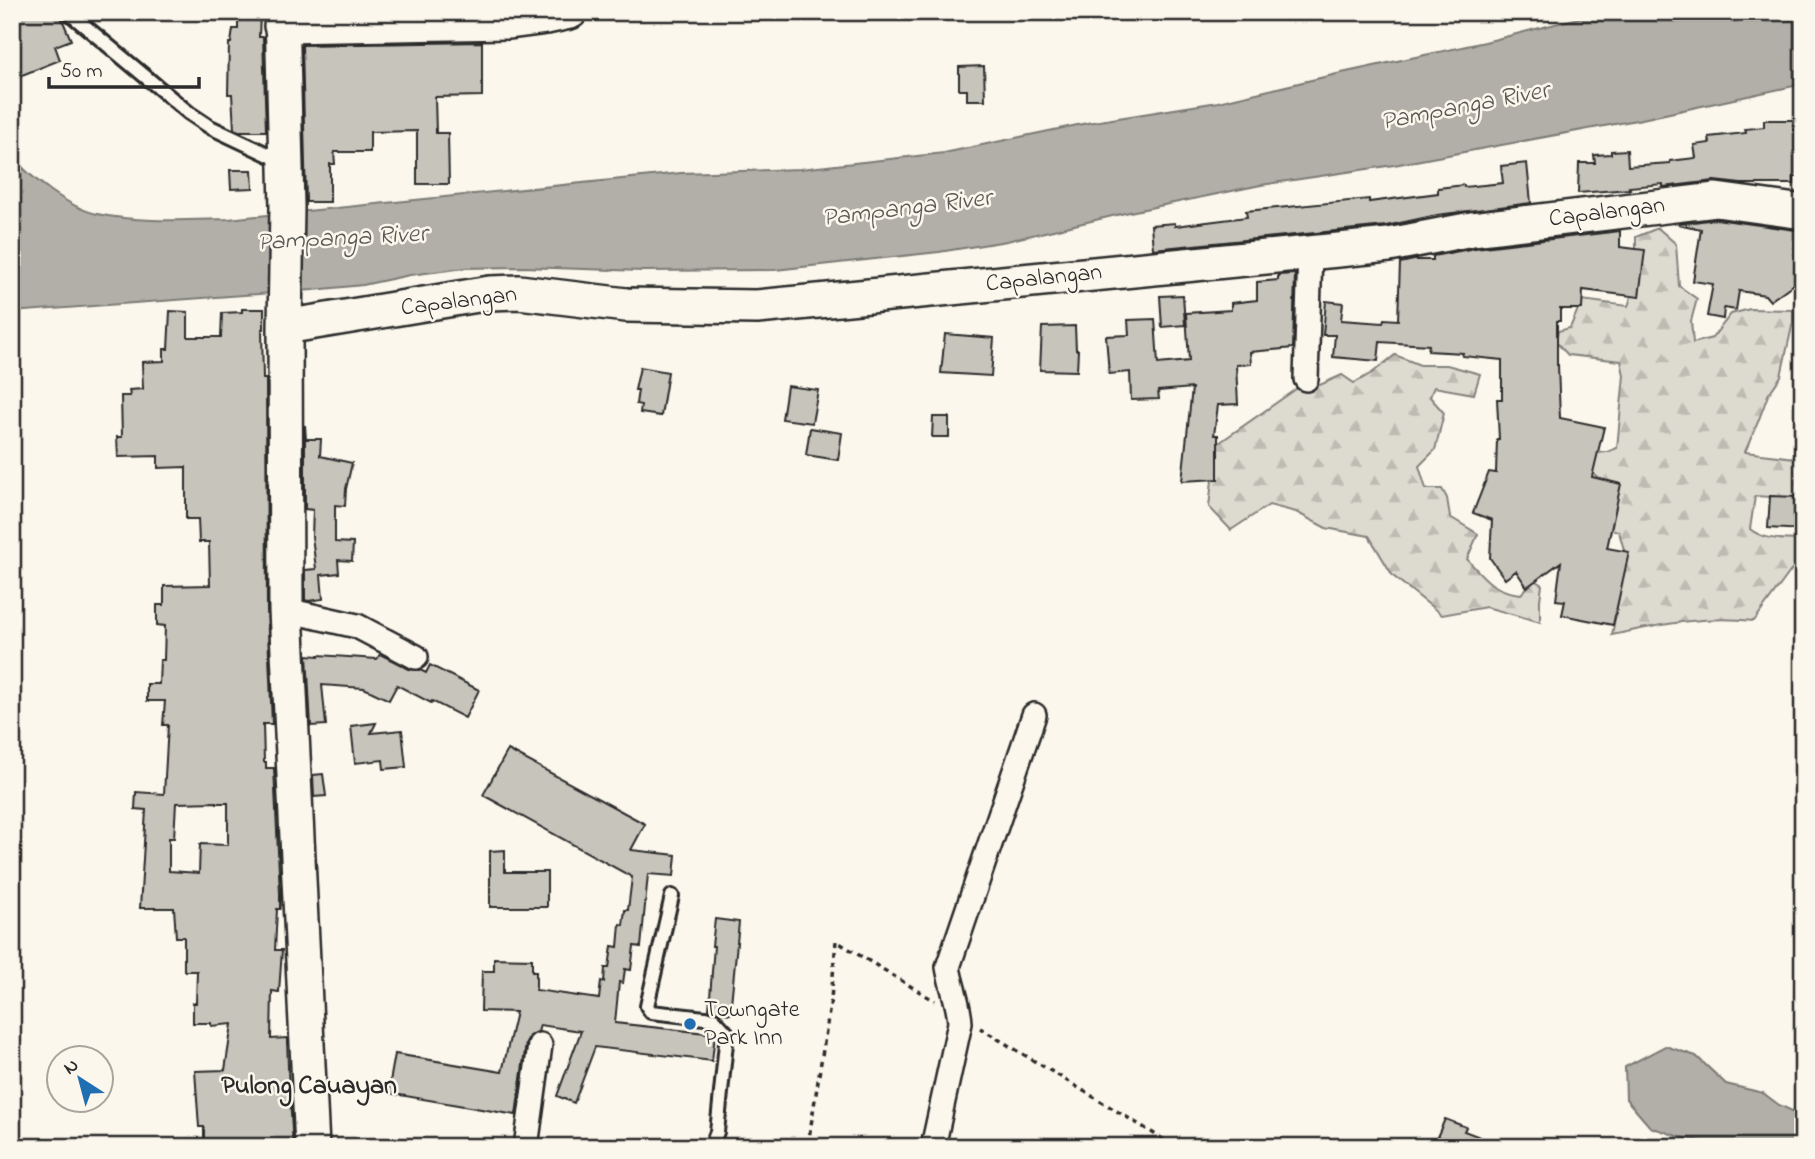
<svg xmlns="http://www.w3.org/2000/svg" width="1815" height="1159" font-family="'Indie Flower',sans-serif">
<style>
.forest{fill:url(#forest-firs);stroke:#84827e;stroke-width:2}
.water{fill:#b1afa7;stroke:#7b7a75;stroke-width:2}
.building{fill:#c7c4bc;stroke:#2b2b2b;stroke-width:2;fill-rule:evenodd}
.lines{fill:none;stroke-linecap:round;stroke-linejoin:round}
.lane-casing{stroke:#2b2b2b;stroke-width:18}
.street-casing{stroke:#2b2b2b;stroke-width:28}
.secondary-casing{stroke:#2b2b2b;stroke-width:38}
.path{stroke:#2b2b2b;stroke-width:3.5;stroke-dasharray:5 5;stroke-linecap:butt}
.lane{stroke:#fbf7ec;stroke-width:12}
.street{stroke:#fbf7ec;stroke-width:23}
.secondary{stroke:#fbf7ec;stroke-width:33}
.poi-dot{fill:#1f6fb2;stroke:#fbf7ec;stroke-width:2.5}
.labels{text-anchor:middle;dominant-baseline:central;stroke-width:5;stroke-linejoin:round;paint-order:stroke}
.street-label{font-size:24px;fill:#2b2b2b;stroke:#fbf7ec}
.poi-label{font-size:24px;fill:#2b2b2b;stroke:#fbf7ec;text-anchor:start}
.water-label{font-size:26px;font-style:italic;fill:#5a5956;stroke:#fbf7ec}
.neighbourhood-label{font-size:26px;font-weight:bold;fill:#2b2b2b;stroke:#fbf7ec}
</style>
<defs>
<pattern id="forest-firs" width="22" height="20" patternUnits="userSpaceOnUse" patternTransform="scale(1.75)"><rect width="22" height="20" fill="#dddad0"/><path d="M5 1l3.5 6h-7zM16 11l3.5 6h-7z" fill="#bebbb3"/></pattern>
</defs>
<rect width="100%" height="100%" fill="#fbf7ec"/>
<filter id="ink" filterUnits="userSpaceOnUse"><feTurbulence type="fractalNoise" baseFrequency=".0143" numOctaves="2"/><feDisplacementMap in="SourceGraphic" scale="14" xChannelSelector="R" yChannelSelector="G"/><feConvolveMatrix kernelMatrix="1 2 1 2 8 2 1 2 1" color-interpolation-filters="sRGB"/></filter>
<g filter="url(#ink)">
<path class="forest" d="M1658,228L1676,244L1679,286L1697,299L1691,321L1693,343L1712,338L1731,314L1750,309L1793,310V322L1781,376L1768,395L1758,422L1745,452L1803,459V499L1755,496L1750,529C1764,541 1785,539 1803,540V554L1754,621C1703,615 1661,625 1612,635L1626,557L1619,532L1606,526L1603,485L1591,470L1597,453L1607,452L1617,448L1624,375L1621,361L1568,355L1556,342L1558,331L1570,328L1582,300L1628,306C1637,283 1636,261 1636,237Z
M1395,355L1420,365H1447L1480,374L1474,394L1434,387L1430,397L1444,413L1435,450L1419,466L1426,489H1442L1447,498L1450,517L1478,534L1467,559C1485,579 1493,591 1521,594L1534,580L1542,585L1540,600V622L1486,607L1442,615L1393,576L1369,536L1326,528L1296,512L1269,505L1231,530L1209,507L1216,445L1306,382L1320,385L1342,375L1354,383L1372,373Z"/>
<path class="water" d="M1602,12H1803V84L1642,119L1394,165L1261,185L1125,213L1007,241L939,252L775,270L643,271L523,267L465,268L410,275L363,285L313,290L12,312V156C30,178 70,208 97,214C140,223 184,220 228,219L681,173L800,169L944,153L1087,123L1218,102L1337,74L1485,42Z
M1665,1046L1696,1056L1726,1084L1763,1093L1779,1105L1803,1116V1128L1794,1147H1716L1712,1143L1680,1137L1650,1127L1626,1099L1625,1067Z"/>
<path class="building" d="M12,12H59L71,40L55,46L60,60L12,79Z
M238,13L260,15L259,37H263L266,131H239L234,129L232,94H228L229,43H231L233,29H238Z
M482,42V96L435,97L436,133H448L449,184H417V131L370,132V152H334L335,164H330V202H306L302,45Z
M984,66L985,100H967V90H959V67Z
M1764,120H1793V130H1803V177H1794V184H1741L1714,181L1663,187V184L1629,187L1630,189L1578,193L1579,163H1595L1594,155L1611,154V151L1627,150L1628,166L1670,163V161L1696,158L1694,145L1710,143L1709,137L1746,133L1745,129L1764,127Z
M1527,163L1531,203L1437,215L1386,226L1153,249L1151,225L1175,223V226L1247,217L1246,211L1369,199V202L1438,193V188L1464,185V187L1503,183L1501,166Z
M230,170H252L253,188L231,189Z
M1716,219L1803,231V277L1770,301L1765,295L1739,291L1736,310L1724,308L1723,319L1707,316L1713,284L1693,281L1701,229L1678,224Z
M1620,231V247L1645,250L1639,297L1583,290L1582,309H1560V321H1557V365H1558L1560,418L1604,427L1592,477L1621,484L1607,548L1629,552L1613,625L1562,615L1565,601L1556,600L1561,562L1527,587L1516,571L1505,579L1490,558L1492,520L1473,513L1489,472L1496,473L1497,439H1499L1497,399H1502V360L1462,356L1463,353L1428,351L1429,345L1380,342L1378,361L1333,357L1335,335H1323L1326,301L1343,303L1341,320L1383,323L1384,319L1398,320L1400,263L1414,260H1433V256L1475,248Z
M1295,274L1293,348L1250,352L1251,364L1236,365L1238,404L1218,405L1214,435H1218V479L1182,481L1192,388L1158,391L1159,399L1131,400L1130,372L1109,374L1106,336L1129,335L1128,320L1155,319L1158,364L1189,361L1186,313L1231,310V303L1257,300V282L1278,280V275Z
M1183,295L1185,325L1162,327L1160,296Z
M242,309H264V329H262L263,379H266L267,610L272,724H263L264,762H266V768H274L280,893V909H277L275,950H282L279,992L272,991L271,1039L287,1038L289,1096H290L293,1147H204V1127H199L195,1071L225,1070L232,1024L211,1026V1023H193V1003H196L197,971H184V937H176L174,908H140L146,810L135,809L136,792L164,794L168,725H163L165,701H147V684H159L160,660H164L165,626L157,625V605H164V586L210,585L209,542H199L198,519H186V467L158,468V456L118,457L117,437H122L121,396H130L129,390L143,389L142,362L164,361V349H168L170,311L188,312V337H221L222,313L242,312ZM217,802V803H228V845L200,844L199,873L169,871V838H174L176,803Z
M1075,326L1076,350H1078L1077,371L1040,370L1042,327Z
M945,334L994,338L991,376L941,373Z
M640,367L668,372L661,416L640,413L641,405L636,404L638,390H635Z
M787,386L818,390L812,423L782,419Z
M933,417H949V437H932Z
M305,425L306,439H321L320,456L352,463L346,489L345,506L335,505V542L353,543L352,561L338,560L339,573L321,575L323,599L308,601L305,600V570L316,569L312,536L313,510L305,509Z
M810,428L842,433L838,460L806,455Z
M1770,496L1798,497V508H1803V530L1768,528Z
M380,654L409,669L420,670L426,673L430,665L479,690L465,718L432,701L431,703L397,685L389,700L364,688L322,685L326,725L311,726L307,655L319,656V655L377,659Z
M376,723L371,733L402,730L406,767L384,769L383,760L355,763L351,726Z
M508,750L645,824L631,850L676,855L674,876L648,874L641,947L634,946L631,970L625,969L623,983L619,982L615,1023L715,1034L712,1061L595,1047L574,1103L557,1096L581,1031L540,1025L538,1032L529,1036L526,1043L516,1115L388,1093L395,1054L502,1072L516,1012L481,1011L482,971H494V958L532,959V971H536V990L599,999L601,981L604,982L605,968H609L612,946L618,947L620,924L623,925L625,910H628L632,877L483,795Z
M323,774L326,796L314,797L313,775Z
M505,850V872H547V907H490V851Z
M715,919L739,922L730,1014L709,1010L714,946H712Z
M1445,1119L1466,1127L1464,1131L1501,1145L1500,1147H1461L1437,1137Z"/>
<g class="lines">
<defs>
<path id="lane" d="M68,12L189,113L210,127L282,161
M672,896L647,1006L651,1012L714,1019L727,1033L717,1132L711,1147"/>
<path id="street" d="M1306,379L1310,253
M286,610L357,626L416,657
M526,1147L540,1045
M933,1147L960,1023C959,1003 951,986 948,967L1034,715"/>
<path id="secondary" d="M282,12L287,207L285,327L286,610L312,1147
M281,26L509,22L547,17L570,12
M285,327L490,293L519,292L626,305L757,307L1389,245L1472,229L1716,200L1803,212"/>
</defs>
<use href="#lane" class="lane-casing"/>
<use href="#street" class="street-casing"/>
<use href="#secondary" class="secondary-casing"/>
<path class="path" d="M980,1028L1176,1147
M808,1144L831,999L836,941L935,1001"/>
<use href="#lane" class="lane"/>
<use href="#street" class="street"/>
<use href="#secondary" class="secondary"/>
</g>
</g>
<circle class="poi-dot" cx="690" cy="1024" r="7"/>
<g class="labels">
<g class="street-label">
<text transform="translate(1607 213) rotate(-7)">Capalangan</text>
<text transform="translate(1044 279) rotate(-6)">Capalangan</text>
<text transform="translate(459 302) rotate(-7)">Capalangan</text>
</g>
<g class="poi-label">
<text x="704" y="1010">Towngate<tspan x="704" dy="28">Park Inn</tspan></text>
</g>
<g class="water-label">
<text transform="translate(1465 107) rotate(-11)">Pampanga River</text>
<text transform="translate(907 209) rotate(-7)">Pampanga River</text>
<text transform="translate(342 239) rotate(-3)">Pampanga River</text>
</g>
<g class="neighbourhood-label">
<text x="309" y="1087">Pulong Cauayan</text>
</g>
</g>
<rect width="1815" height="1159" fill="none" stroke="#fbf7ec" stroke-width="42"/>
<rect x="21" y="21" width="1773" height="1117" fill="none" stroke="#2b2b2b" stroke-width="2.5" filter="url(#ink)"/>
<g transform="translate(80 1079) rotate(324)"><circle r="33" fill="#fbf7ec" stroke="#a8a59f" stroke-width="2"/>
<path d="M0-5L12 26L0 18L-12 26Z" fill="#1f6fb2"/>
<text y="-10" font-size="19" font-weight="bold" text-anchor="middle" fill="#2b2b2b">N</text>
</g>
<path d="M49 77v10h150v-10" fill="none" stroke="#2b2b2b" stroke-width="3.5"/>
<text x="60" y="77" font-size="21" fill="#2b2b2b" stroke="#fbf7ec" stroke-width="5" paint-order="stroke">50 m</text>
</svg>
